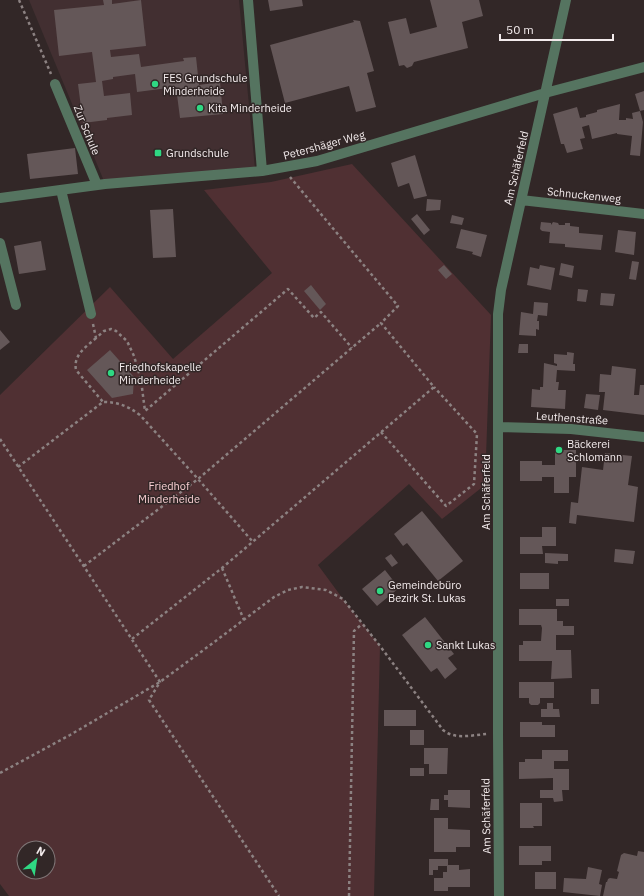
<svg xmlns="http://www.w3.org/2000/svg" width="644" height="896" font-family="'IBM Plex Sans',sans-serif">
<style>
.built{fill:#422f31}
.green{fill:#503033;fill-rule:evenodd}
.building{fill:#645758}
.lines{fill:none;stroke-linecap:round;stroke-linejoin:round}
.path{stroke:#8c8282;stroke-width:2.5;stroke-dasharray:3 3;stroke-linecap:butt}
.minor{stroke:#557460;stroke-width:10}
.poi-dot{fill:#2fd883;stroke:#322727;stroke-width:1.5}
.labels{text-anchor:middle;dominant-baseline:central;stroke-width:3;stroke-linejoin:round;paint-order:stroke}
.poi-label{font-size:11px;fill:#f3ebec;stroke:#322727;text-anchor:start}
.street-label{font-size:11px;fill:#f3ebec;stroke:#322727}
.park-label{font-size:11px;fill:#f6cdd0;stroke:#322727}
</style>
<rect width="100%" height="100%" fill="#322727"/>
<path class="built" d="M29,0H239L255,169L104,181Z"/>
<path class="green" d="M352,164L491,315L485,485L442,519L409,484L318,565L343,599L380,646L374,896H9L0,884V395L110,287L173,359L272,273L204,190L271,182ZM24,848H48V872H24Z"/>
<path class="building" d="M103,0H112V4L141,0L146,46L110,50L111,57L139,54L141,67L184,61L183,58L196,57L199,85L220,82L223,114L180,118L176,87L137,92L135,74L113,77V79L102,81L104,96L130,93L132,115L107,118V120L83,123L78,84L96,82L92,52L59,56L54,10L104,5Z
M268,0H302L303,6L270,11Z
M430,0H479L483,16L462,22L468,48L414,62L412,66L407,68L404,65L399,66L388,22L406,18L410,34L437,27Z
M353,20L360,21L374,71L367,73L376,107L356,112L349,86L285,103L270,45L354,22Z
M644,91V110L640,111L635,94Z
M620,104L619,120H626V118L633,119L632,113L640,111L643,122L640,156L630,155L632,136L617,134V133L592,139L589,125L582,127L585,138L580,139L583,149L567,153L564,144H561L553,114L577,107L580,118L586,117V115L597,112V110Z
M75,148L78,174L30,179L27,154Z
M415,155L427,196L414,199L409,183L398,187L391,163Z
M427,199L441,200L440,210L426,211Z
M173,209L176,257L153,258L150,210Z
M417,214L430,230L424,235L411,219Z
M452,215L464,218L462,225L450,223Z
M541,222L551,223V225L553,222L558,223L559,225H565V223H570V226L579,227V233L603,235L601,250L565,247V244L549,243L550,232L542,231L540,229Z
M461,229L487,235L481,257L472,254L473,252L456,248Z
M618,230L636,232L634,255L615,252Z
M41,241L46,270L19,274L14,246Z
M632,261L639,262L636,280L629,279Z
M561,263L574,266L572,278L559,275Z
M444,265L452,274L446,279L438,270Z
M540,265L555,268L551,290L527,285L530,267L539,269Z
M311,285L326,304L320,310L304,291Z
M578,289L588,290L586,302L577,301Z
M601,293L615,294L613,306L600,305Z
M534,302L548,303L547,316L538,315L537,321H539V330L536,329V336L519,335L521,312L533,314Z
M0,330L10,342L0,350Z
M519,344H528V353H518Z
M110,350L134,377L133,394L112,398L87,370Z
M567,352L574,353L573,364H575V371L557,370L556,382H559L558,390H566L565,409L531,407L532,389L540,390V387H543L544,363L557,366V364L554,363V354L567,355Z
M612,366L636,369L634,395H639L640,385H644V415L603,410L605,392H599L600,374L611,375Z
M586,394L600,395L598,410L584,408Z
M555,450H576V477H569V493H554V477H542V481H520V461H542V465H555Z
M605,453L632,456L628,485L638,487L634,522L577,515L576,524L569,523L571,502L578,503L582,467L603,470Z
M422,511L463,561L438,581L407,543L403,546L394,534Z
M542,527H556V546H542L543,554H520V537H542Z
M615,549L635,551L633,564L614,562Z
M545,553L568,554V561H558V564L545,563Z
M391,554L398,563L392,567L385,558Z
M385,570L399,588L377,606L362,589Z
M520,573H549V589H520Z
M556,599H569V606H556Z
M519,609H557V621H563V626H574V635H556V650H571L572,678L551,679L552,661H519V645H523V641H541L542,628L541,625H519Z
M425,617L454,654L448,658L457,669L445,679L437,668L431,672L402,635Z
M519,682H554V698H540V703L538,705H531L529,703V698H519Z
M591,689H599V704H591Z
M547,703H553V709H559L560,717H541V709H547Z
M384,710H416V726H384Z
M520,722H542V725H555V737H520Z
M410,730H424V745H410Z
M424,748H448L447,774H429V764H424Z
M542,750H568V761H554V769H569V790H562L563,801L554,802L553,798H540V790H553V778L519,779V762H525V759H542Z
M410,768H424V776H410Z
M448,790H470V808L448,807V800H444V795H448Z
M431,799H439V810H430Z
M520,803H542V826H533L534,828H520Z
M434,818H448V829L470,830V847H456V852H434Z
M519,846H551V861H542V865H519Z
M638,851L644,852V896H603L606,882H607L608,879L610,878L617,879L619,872L617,871L621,855L624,853L637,856Z
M429,859H448V865H459V870L470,869V887H448V891H434V878H443V872H447V866H438V870H433V875H429Z
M588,867L602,870L599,884L602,885L600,896L563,892L564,878L586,879Z
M535,872H556V889H535Z"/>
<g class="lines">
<path class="path" d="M19,0L51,74
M93,324L96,338L104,331L111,329L116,331L127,341L134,356L141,380L145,411L288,289L314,318L321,312L352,348
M96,338C86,347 73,355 76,370L103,402
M381,432L446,506L474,484L477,434L434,387
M0,439L160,682L149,700L279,896
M18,467L103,402C118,402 128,406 140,415L198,479L253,542
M84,566L198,479L381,323
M222,568L244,620
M132,639L222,568L434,387L381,323L398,306L290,177
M0,773L70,735L160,682L213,643L274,597L288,590L302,587L326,590L343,599L380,646L443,730C455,740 472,735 487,734
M349,896L354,631L362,624"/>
<path class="minor" d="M248,0L262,171
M55,84L97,185
M61,190L91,314
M0,198L105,184L262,171L317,161L545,93L644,67
M521,200L644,214
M0,243L16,305
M498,427L571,429L644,437
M499,896L498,733V314L501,290L566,0"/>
</g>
<g class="poi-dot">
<circle cx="155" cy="84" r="4"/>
<circle cx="200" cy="108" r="4"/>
<rect x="154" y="149" width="8" height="8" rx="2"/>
<circle cx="111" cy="373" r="4"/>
<circle cx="559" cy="450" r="4"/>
<circle cx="380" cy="591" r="4"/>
<circle cx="428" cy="645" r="4"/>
</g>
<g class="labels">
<g class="poi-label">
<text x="163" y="78">FES Grundschule<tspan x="163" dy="13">Minderheide</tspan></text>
<text x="208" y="108">Kita Minderheide</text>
<text x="166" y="153">Grundschule</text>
<text x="119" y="367">Friedhofskapelle<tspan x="119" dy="13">Minderheide</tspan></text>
<text x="567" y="444">Bäckerei<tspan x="567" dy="13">Schlomann</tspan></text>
<text x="388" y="585">Gemeindebüro<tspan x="388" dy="13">Bezirk St. Lukas</tspan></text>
<text x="436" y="645">Sankt Lukas</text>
</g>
<g class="street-label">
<text transform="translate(87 130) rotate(68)">Zur Schule</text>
<text transform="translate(324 145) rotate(-15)">Petershäger Weg</text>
<text transform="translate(516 168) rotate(-77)">Am Schäferfeld</text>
<text transform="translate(584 195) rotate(6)">Schnuckenweg</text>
<text transform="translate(572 418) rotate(4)">Leuthenstraße</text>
<text transform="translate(486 492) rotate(-90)">Am Schäferfeld</text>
<text transform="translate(486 816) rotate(-91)">Am Schäferfeld</text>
</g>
<g class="park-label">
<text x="169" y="486">Friedhof<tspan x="169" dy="13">Minderheide</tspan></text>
</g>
</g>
<g transform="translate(36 860) rotate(30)"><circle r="19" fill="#322727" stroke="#7f7576"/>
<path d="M0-3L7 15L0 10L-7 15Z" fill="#2fd883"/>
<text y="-6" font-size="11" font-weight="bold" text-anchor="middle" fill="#f3ebec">N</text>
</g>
<path d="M500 34v6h113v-6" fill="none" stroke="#f3ebec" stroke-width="2"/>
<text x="506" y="34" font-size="12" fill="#f3ebec" stroke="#322727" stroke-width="3" paint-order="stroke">50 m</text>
</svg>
